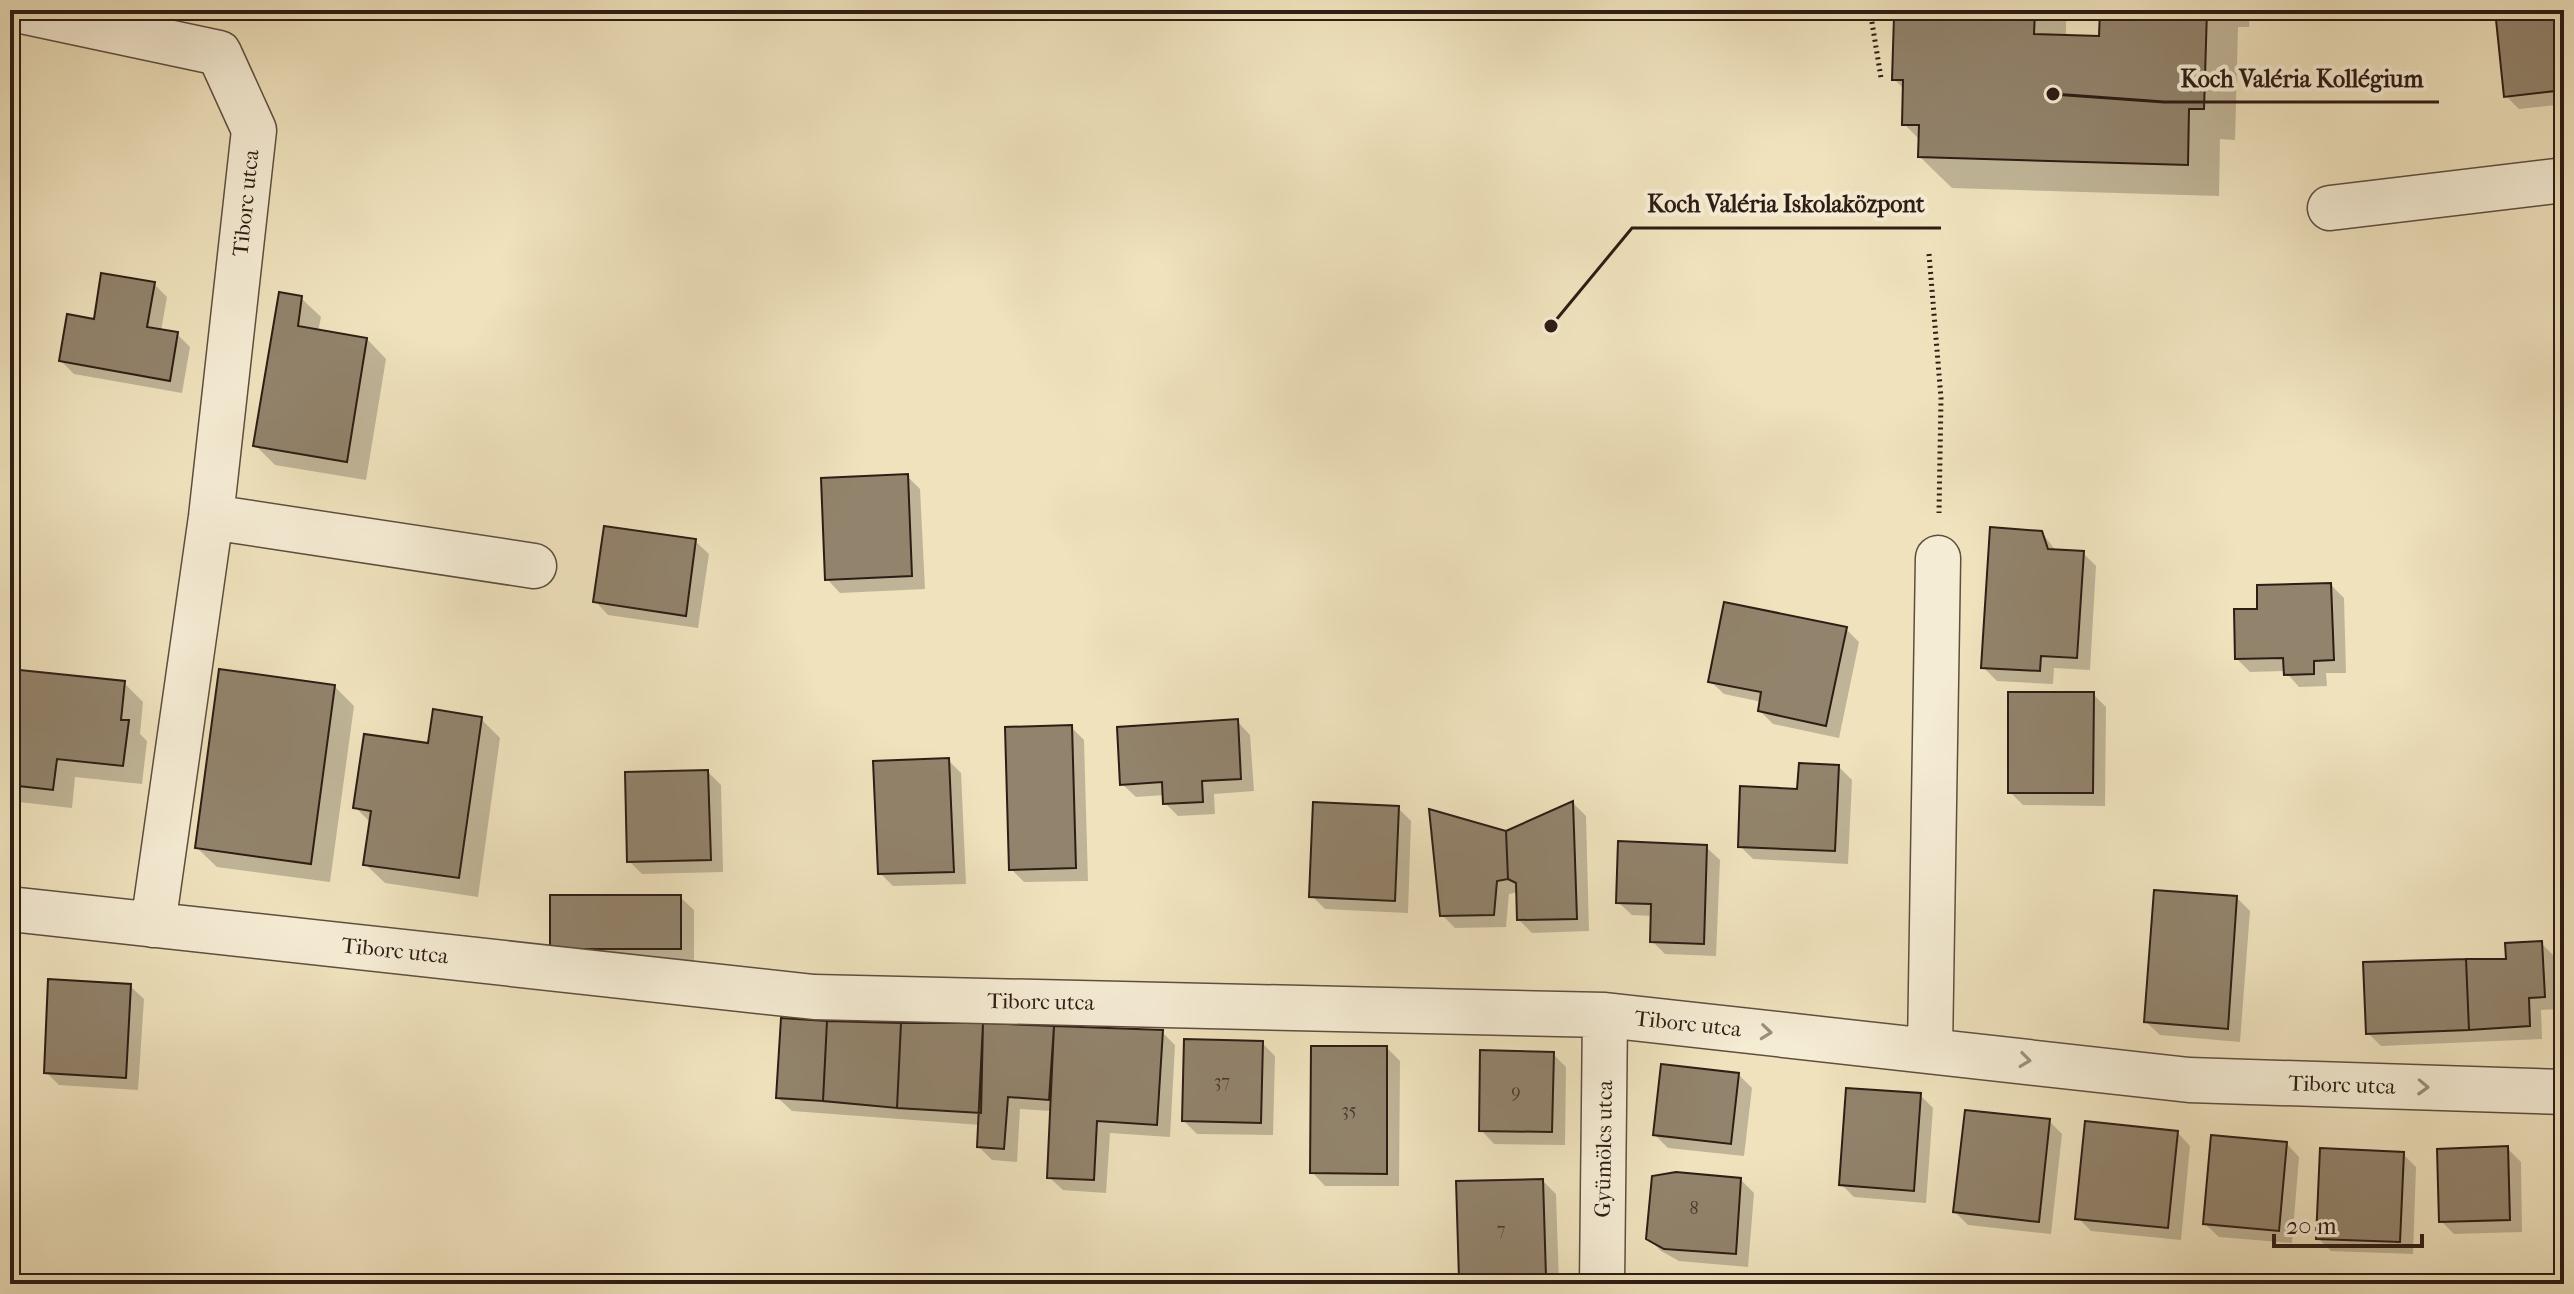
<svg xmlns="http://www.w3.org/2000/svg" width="2574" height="1294" font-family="'IM FELL French Canon',serif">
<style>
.shadow{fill:#0003}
.building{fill:#92836c;stroke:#2e1d15;stroke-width:2}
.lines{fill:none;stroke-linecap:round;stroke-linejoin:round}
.minor-casing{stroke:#5e4e3f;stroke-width:47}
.path{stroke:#2e1d15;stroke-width:5;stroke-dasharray:2 4;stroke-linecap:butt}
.minor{stroke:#f5ecd4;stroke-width:44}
.oneway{stroke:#9b8f7e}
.labels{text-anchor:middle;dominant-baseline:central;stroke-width:8;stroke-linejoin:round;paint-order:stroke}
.number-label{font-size:18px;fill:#47362b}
.street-label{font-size:22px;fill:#2e1d15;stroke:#f5ecd4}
.leader{fill:none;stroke:#2e1d15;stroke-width:3}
.callout-dot{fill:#2e1d15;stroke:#f5ecd4;stroke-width:3}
.callout-label{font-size:24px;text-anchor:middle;font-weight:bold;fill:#2e1d15;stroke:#f5ecd4;stroke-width:8;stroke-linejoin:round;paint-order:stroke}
</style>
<rect width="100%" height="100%" fill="#efe2bd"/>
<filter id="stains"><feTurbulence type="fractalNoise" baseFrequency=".0025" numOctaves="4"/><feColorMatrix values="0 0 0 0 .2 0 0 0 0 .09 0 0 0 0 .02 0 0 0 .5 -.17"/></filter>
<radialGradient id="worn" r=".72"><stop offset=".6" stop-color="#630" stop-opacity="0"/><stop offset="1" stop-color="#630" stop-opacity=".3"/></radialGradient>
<path class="shadow" d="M1918,10H2066V37L2101,38L2102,10H2250L2249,27H2238L2235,140L2220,139L2219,196L1952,188L1920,157L1921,141L1904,124L1905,90L1894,79Z
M2497,10H2564V104L2519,109L2506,96Z
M154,284L167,297L161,331L177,334L190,347L182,393L74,374L61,361L95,321Z
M301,298L321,317L318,332L367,339L386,359L366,480L275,465L256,446Z
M907,476L920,489L925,589L840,593L827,579Z
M2042,533L2057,552L2083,553L2096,566L2090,670L2054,668L2053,684L1997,681L1983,667Z
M695,541L709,554L698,628L608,615L595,601Z
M2331,585L2344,598L2346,673H2326L2327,686L2299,687L2285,671L2250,672L2237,659L2259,611Z
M1846,629L1859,642L1839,738L1773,724L1760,711L1762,702L1724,694L1710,681Z
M10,671L124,683L143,702L140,734L147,741L142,784L75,777L72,808L10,801Z
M335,687L354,706L330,882L217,867L197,848Z
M2093,694L2106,707L2105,806L2023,805L2010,792Z
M481,719L500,738L478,897L385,883L365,864L371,823L355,807L430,745Z
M1237,721L1250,735L1254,791L1214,794L1215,814L1178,816L1165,803V795L1136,797L1122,784Z
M1071,727L1084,740L1088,881L1024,882L1011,869Z
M948,760L961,773L966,884L893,886L880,873Z
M1839,767L1852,780L1848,864L1753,859L1740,846Z
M708,772L721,785L723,872L642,874L629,861Z
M1573,803L1586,816L1589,931L1532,933L1519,920L1518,892L1509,894L1506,927L1455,928L1442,915L1506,833Z
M1398,808L1411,821L1408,913L1325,909L1312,896Z
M1706,847L1720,860L1716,956L1665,954L1652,941L1653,916L1632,915L1618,902Z
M680,897L694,910V961H565L552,948Z
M2237,898L2250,911L2240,1042L2160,1035L2146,1022Z
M2541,943L2554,956L2557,1009L2541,1010L2542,1039L2381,1046L2368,1033Z
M130,986L144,999L138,1090L59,1085L46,1072Z
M783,1020L1162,1032L1175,1045L1170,1137L1110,1133L1106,1193L1063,1190L1049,1177L1051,1111L1020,1109L1017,1162L992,1160L979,1147L981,1125L792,1111L778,1098Z
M1262,1043L1275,1056L1273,1135L1197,1134L1184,1121Z
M1387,1048L1400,1061L1399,1186H1325L1312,1172Z
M1553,1054L1566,1067L1565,1145L1494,1144L1481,1130Z
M1738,1074L1752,1088L1744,1156L1668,1148L1655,1135Z
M1920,1095L1933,1108L1926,1203L1854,1197L1841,1184Z
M2049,1121L2062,1134L2051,1234L1968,1225L1955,1212Z
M2177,1132L2190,1146L2181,1240L2091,1231L2078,1218Z
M2286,1143L2299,1157L2292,1243L2219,1237L2205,1224Z
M2507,1148L2521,1162L2522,1232L2454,1234L2441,1221Z
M2403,1154L2416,1167L2413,1254L2331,1251L2318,1238Z
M1741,1180L1754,1193L1748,1267L1679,1261L1661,1251L1648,1238Z
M1543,1181L1556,1194L1559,1284H1467L1461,1278Z"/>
<path class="building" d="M1916,10H2035L2034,34L2099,36L2100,10H2207L2204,109H2189L2188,165L1918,157L1919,125H1902L1903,80H1892L1894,16L1916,17Z
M2495,10H2564V90L2504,97Z
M101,273L155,282L147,327L178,332L170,381L59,361L67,314L94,319Z
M279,292L302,296L298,326L367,338L347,462L253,446Z
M908,474L912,576L825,580L821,478Z
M604,526L696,539L686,616L593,602Z
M1990,527L2042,531L2048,549L2084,551L2077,658L2041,656L2040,671L1981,668Z
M2331,583L2334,660L2314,661V674L2284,675L2283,658L2235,659L2234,609H2257V585Z
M1724,602L1847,627L1826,726L1758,711L1761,692L1708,682Z
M10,669L125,681L121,720H129L123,766L57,759L53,790L10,785Z
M219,669L335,685L311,864L195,848Z
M2008,692H2094L2093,793H2008Z
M433,709L482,717L459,878L363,865L371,811L353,808L364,734L428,743Z
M1238,719L1241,779L1202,781L1203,802L1163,804L1162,782L1120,785L1117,727Z
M1072,725L1076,868L1009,870L1005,727Z
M949,758L954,872L878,874L873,761Z
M1799,763L1839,765L1835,851L1738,847L1740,786L1797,789Z
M708,770L711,860L627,862L625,772Z
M1573,801L1577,919L1517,920L1516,883L1508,879L1506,831Z
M1313,802L1399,806L1395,901L1309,897Z
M1429,809L1506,831L1508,879L1497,881L1494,915L1440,916Z
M1618,841L1707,845L1704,944L1650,942L1651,904L1616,903Z
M2154,890L2237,896L2228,1029L2144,1022Z
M550,895H681V949H550Z
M2542,941L2545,997L2529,998L2530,1026L2469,1030L2466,959H2506L2505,943Z
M2466,959L2469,1030L2366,1034L2363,962Z
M48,979L131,984L126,1078L44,1073Z
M781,1018L827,1021L823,1101L776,1098Z
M827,1021L901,1023L897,1108L823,1101Z
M901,1023H983L981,1113L897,1108Z
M983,1023L1054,1026L1049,1100L1008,1097L1004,1149L977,1147Z
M1054,1026L1163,1030L1157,1125L1097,1121L1094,1180L1047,1178Z
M1184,1039L1263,1041L1261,1123L1182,1121Z
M1311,1046H1387V1174L1310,1173Z
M1480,1050L1554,1052L1552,1132L1479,1131Z
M1661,1064L1739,1073L1731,1144L1653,1135Z
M1846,1088L1921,1093L1914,1191L1839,1185Z
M1965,1110L2050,1119L2039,1222L1953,1212Z
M2085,1121L2178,1131L2168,1228L2075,1219Z
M2211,1135L2287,1142L2279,1231L2203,1224Z
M2508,1146L2510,1220L2439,1222L2437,1149Z
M2320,1148L2404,1152L2400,1242L2316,1239Z
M1676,1172L1741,1178L1736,1254L1664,1249L1646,1239L1652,1176Z
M1543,1179L1546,1277L1459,1279L1456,1181Z"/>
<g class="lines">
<defs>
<path id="minor" d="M17,10L219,53L254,130L211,517L153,925
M2330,208L2564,180
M211,517L534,566
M10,909L814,997L1605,1015L2189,1080L2564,1092
M1930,1049L1938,558
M1602,1284L1605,1015"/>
</defs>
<use href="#minor" class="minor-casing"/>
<path class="path" d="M1870,10L1881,78
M1929,254L1941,398L1939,513"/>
<use href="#minor" class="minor"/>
</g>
<defs><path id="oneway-chevron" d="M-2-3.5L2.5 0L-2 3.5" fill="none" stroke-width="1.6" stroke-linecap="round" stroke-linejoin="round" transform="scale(2)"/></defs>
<g class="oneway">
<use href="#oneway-chevron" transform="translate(1766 1032) rotate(6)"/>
<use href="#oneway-chevron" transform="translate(2025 1060) rotate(7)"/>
<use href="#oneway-chevron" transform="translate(2423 1087) rotate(2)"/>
</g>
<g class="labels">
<g class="number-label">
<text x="1222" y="1081">37</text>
<text x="1516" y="1091">9</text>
<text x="1349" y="1110">35</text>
<text x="1694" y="1208">8</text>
<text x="1501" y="1229">7</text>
</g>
<g class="street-label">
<text transform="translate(246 203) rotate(-84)">Tiborc utca</text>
<text transform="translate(395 951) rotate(6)">Tiborc utca</text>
<text transform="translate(1041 1002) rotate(1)">Tiborc utca</text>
<text transform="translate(1688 1024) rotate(6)">Tiborc utca</text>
<text transform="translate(2342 1085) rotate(2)">Tiborc utca</text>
<text transform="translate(1604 1149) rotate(-89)">Gyümölcs utca</text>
</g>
</g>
<path class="leader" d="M2053 94L2164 102H2439M1551 326L1632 228H1941"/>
<g class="callout-dot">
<circle cx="2053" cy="94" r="8"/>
<circle cx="1551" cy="326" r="8"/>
</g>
<g class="callout-label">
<text x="2302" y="87">Koch Valéria Kollégium</text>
<text x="1786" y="212">Koch Valéria Iskolaközpont</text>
</g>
<rect width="2574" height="1294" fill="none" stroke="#efe2bd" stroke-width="40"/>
<rect x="12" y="12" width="2550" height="1270" fill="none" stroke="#2e1d15" stroke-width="4"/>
<rect x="20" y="20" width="2534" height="1254" fill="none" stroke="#2e1d15" stroke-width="2"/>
<path d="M2274 1234v12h148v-12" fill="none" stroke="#2e1d15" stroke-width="4"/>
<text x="2286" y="1234" font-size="24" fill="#2e1d15" stroke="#f5ecd4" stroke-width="6" paint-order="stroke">20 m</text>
<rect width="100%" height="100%" filter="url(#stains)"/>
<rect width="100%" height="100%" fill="url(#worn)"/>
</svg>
